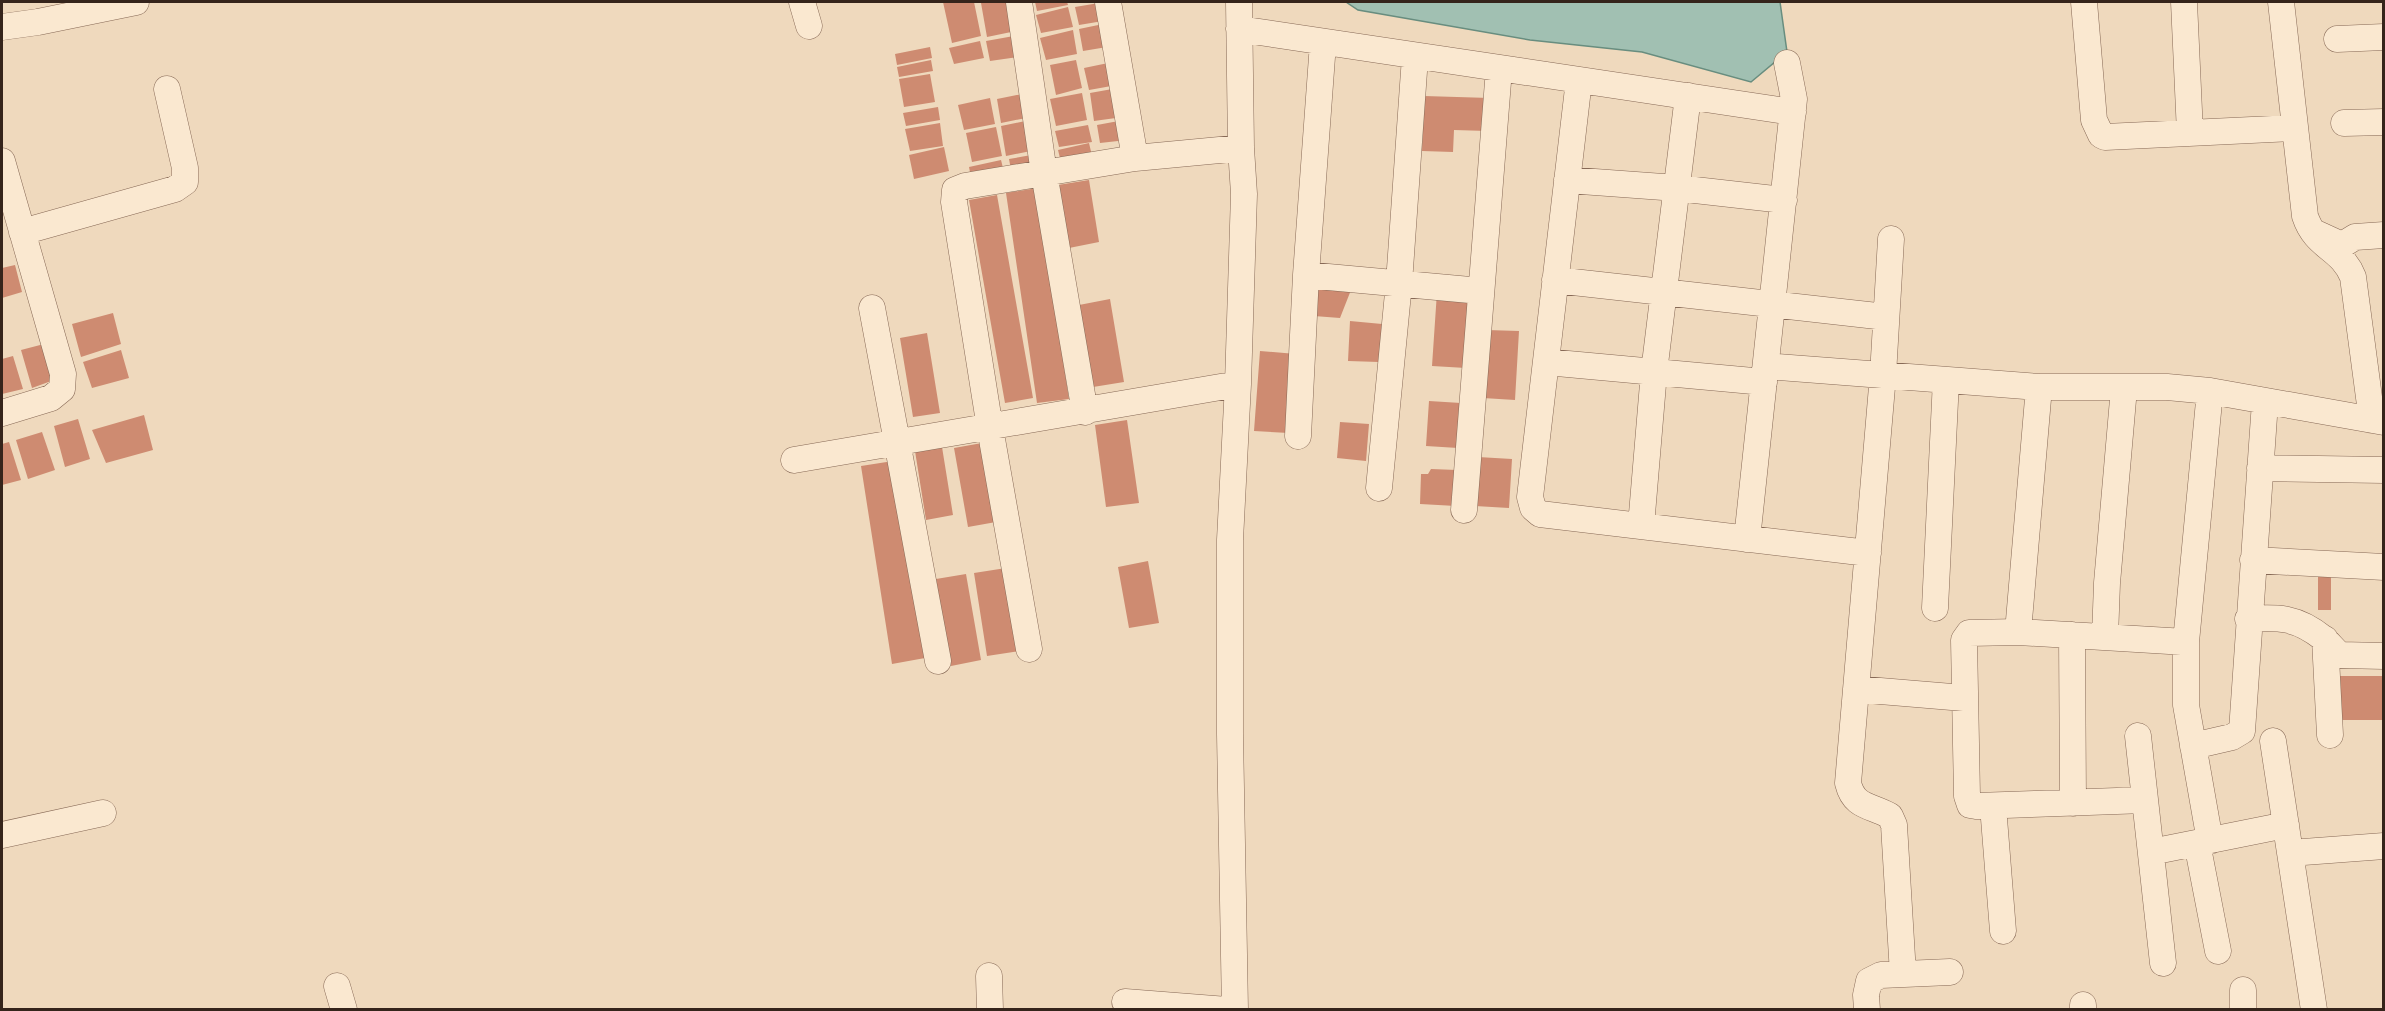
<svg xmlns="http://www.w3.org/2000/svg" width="2385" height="1011" font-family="Georgia,serif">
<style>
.water{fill:#a1c0b2;stroke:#688d7f;stroke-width:1.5}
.building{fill:#ce8b71}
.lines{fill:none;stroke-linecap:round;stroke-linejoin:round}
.minor-casing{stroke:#876956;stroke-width:27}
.minor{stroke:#fae8d0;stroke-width:26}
</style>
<rect width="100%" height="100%" fill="#efd9bd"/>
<path class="water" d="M1346,2H1780L1787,52L1751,82L1642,52L1530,40L1358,10Z"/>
<path class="building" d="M943,2H974L981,36L952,43Z
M986,2H1012L1016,31L987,37L981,3Z
M1035,2H1067L1068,5L1037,11Z
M1105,2L1109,20L1079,25L1075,7Z
M1068,7L1073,27L1041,33L1036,15Z
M1108,23L1113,46L1083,51L1079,29Z
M1073,30L1077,54L1046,60L1040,38Z
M1019,35L1024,56L990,61L986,41Z
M980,41L984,58L954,64L949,48Z
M930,47L932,58L897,65L895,54Z
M931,60L933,71L899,77L897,67Z
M1076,60L1082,88L1056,95L1050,65Z
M1113,62L1117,85L1089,90L1084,68Z
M930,74L935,102L904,107L899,79Z
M1118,88L1123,117L1094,121L1090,93Z
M1027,93L1031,117L1001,123L997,99Z
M1082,93L1087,120L1056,126L1050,99Z
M1424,96L1490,98L1488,131L1454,130L1453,152L1422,151Z
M990,98L995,124L964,130L958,105Z
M938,107L940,120L906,126L903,113Z
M1030,120L1036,150L1006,156L1001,126Z
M1124,120L1127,140L1100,143L1097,125Z
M940,123L943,146L910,151L905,129Z
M1088,125L1092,142L1059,147L1055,131Z
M996,127L1002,156L972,162L966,133Z
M1089,143L1093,160L1062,166L1058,150Z
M944,147L949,171L914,179L909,155Z
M1037,154L1040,171L1012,175L1009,159Z
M1001,160L1005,176L972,182L969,167Z
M1089,180L1099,242L1069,248L1058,185Z
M1037,188L1069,399L1037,403L1006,193Z
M997,195L1033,398L1005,403L969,200Z
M15,265L22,292L2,298V268Z
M1317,287L1351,290L1340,318L1314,316Z
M1437,292L1471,294L1466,368L1432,366Z
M1110,299L1124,382L1093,387L1079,305Z
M113,313L121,344L81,357L72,324Z
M1350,321L1382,324L1379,362L1348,361Z
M1487,330L1519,331L1515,400L1483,398Z
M927,333L940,413L913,417L900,338Z
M44,344L54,380L32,388L21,350Z
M121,350L129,378L92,388L83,362Z
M1260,351L1296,354L1289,433L1254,431Z
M13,356L23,389L2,394V359Z
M1429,401L1461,403L1458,448L1426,446Z
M144,415L153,450L106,463L92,430Z
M78,419L90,459L65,467L54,426Z
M1127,420L1139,503L1106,507L1095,425Z
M1340,422L1369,424L1366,461L1337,458Z
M42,432L55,470L28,479L16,440Z
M9,442L21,480L2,485V444Z
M982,443L996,522L968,527L954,448Z
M942,447L953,515L926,520L915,451Z
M1478,457L1512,459L1509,508L1475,506Z
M893,461L925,658L892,664L861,466Z
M1431,469L1457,470L1456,506L1420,504L1421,474H1428Z
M1148,561L1159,623L1129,628L1118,567Z
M1006,568L1019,651L987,656L974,573Z
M2318,571H2331V610H2318Z
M966,574L981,660L951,666L936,579Z
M2336,676H2384V720H2338Z"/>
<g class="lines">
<defs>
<path id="minor" d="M802,2L809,26
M1019,2L1044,173L1085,412
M1108,2L1135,158
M2084,2L2094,120L2101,135L2105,137L2294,128
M2184,2L2190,133
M2281,2L2305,216C2316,249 2341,247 2353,277L2372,420
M2,27L38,22L136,2
M1239,29L1793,112
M2337,39L2384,37
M1579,80L1530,497L1533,508L1540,514L1868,553
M2344,123L2384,122
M2,161L63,374L62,389L51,398L2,413
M1567,180L1677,188L1784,200
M22,232L175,189L185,182V168L167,89
M2318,234L2342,245L2355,237L2384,235
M1891,239L1883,375L1848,783C1854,808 1871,805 1890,816L1894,825L1903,974
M1306,275L1481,291
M1555,280L1886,317
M872,308L938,661
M1546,362L1764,382
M1766,366L2039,387H2167L2210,391L2384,422
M1298,436L1306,275L1323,43
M794,460L1238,384
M2260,468L2384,470
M1379,488L1399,283L1415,57
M1464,510L1499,69
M1641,526L1654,372L1688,96
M1747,539L1794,99L1787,63
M2253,560L2384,567
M1935,608L1946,380
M2248,619C2279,617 2297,617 2323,638C2329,643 2334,650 2340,655L2384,656
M2018,632L2039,387
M2072,635L2073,803
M2105,637L2107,583L2124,388
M2325,639L2330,735
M1029,649L990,428L954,202L955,190L965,186L1135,158L1241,148
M1856,689L1964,698
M2138,736L2163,963
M2273,741L2314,1010
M2193,746L2232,737L2242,731L2265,402
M2145,800L1976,806L1970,805L1967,796L1964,640L1969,633L2018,632L2186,642
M1993,806L2003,931
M2,835L103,813
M2210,841L2186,705V642L2210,391
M2197,843L2218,951
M2151,852L2286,825
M2290,853L2384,846
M989,976L990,1010
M337,986L344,1010
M2243,990V1010
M1125,1002L1227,1010
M2083,1005V1010
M1235,1010L1230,734V540L1238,384L1244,194L1241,148L1239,2
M1867,1010L1866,995L1869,981L1881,975L1950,972"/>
</defs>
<use href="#minor" class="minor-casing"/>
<use href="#minor" class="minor"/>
</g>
<rect width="2385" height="1011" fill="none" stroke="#35241b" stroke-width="6"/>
</svg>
